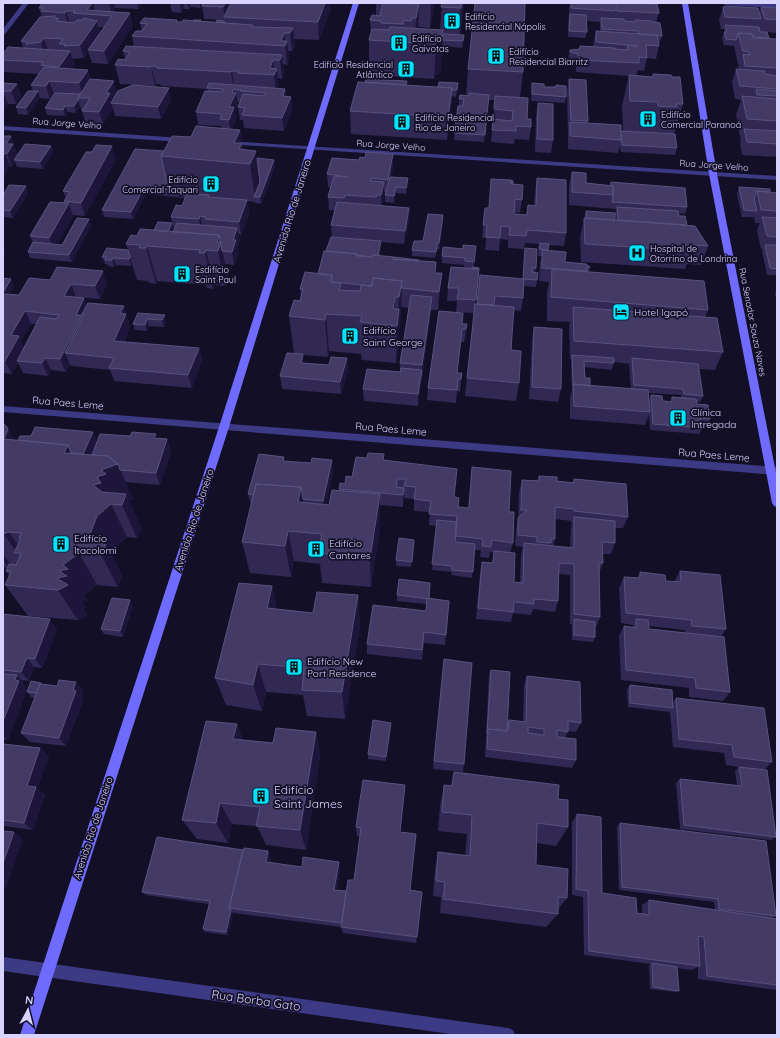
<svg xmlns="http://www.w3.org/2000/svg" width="780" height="1038" font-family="Quicksand,sans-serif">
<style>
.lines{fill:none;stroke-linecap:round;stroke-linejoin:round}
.street{fill:#3d3a85;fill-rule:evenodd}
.secondary{fill:#6f6bff;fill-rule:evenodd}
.wall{fill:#312854;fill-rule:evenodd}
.shaded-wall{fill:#1d163a}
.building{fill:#433a66;stroke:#5a527e;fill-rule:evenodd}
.labels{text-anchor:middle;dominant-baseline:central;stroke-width:3.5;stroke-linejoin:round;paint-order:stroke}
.far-poi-label{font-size:9px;fill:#d9d4ff;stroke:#130f26;text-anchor:start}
.far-street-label{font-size:9px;fill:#d9d4ff;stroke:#130f26}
.street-label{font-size:10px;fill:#d9d4ff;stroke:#130f26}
.poi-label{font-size:10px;fill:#d9d4ff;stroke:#130f26;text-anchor:start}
.near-poi-label{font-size:12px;fill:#d9d4ff;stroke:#130f26;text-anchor:start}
.near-street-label{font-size:12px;fill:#d9d4ff;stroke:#130f26}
</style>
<rect width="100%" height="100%" fill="#130f26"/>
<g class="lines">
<path class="street" d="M23,3H29L5,34L3,35V29Z
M722,3L777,4V8L725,5Z
M3,126L182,138L185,140L182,142L3,130Z
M228,141L777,176V180L226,144V142Z
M3,406L777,467V475L3,412Z
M3,957L508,1028L513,1030L515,1035H457L3,971Z"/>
<path class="secondary" d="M353,3H359L229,427L34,1035H20L219,427Z
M682,3H688L717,174L777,478V507L774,506L772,503L709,174Z"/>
</g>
<path class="wall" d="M42,3H143L138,9L115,8L113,12L133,25L108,64L92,63L88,51L84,58L72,59L74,64L70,69L88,70L90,79L117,93L171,100L161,119L115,116L113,108L103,124L86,123L80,106L76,113L68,112L65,116L47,115L45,108L54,94L50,99L40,98L28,115L18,114L16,107L33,91L31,85L38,74L4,72L3,70V54L23,48L21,41L42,17L39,8ZM99,27H104L100,33Z
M170,3H203L200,8L191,7L189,9H184L181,13L172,12Z
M376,3H435L430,28L418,27V29L440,30L442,3H464L460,35L463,42L462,48L442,46L441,65L440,73L435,75L434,79L369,75V40L371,33L370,20L376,15Z
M570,3H615V8L616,3H642L659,13L656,23L662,36L660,42H658L659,46L656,59L647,58L644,71L638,70L636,76L652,77L653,74L672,77L683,104L674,134L677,148L675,155L621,152L620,146L618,153L568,149V133L567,92L569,79L588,121V123L621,131H623L622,105L629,76L576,72V67L567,65L570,50L579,49L580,46H593L596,31L600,32V22L586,21L587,32L585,38L568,37L569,10Z
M202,6L331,9L319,40L294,39L295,46L292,51H288L289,59L287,65L283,64L284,73L282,79L278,78V88L285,89L286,96L291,97L292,110L284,131L244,128L243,120H240L238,107L240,102H237L238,106L235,112L236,120L232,129L240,130L243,150L257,158L275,166L261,204L255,203V202L247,201L249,214L241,235L238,234L240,241L238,246L239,253L234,265L225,264L228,278L225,286L214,285L213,289L207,288L206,285L157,281L156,284L149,283L148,281L137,280L132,264L131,266L116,265L114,267L108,266L107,264H105L102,257L128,250L126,244L137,236L154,230H174L173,232L174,230L171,217L182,206L185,198L146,194L133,219L104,217L102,210L164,151L191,137L221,128V126L198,125L196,112L208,91L207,89L161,86L160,84H156L155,86L120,84L115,65L125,59L123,51L134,46L132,36L142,31L140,23L177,22L201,21L216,22L224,21V20L204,19Z
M723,7L759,13L761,7L777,8V157L742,155L740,142L741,137H740L736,115L741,100L735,99L732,82L736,69H739L738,67L739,64H738L734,46L724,45L722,38L724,33V29H721L719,20ZM767,32L776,33L777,39H769Z
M468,69L523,72L520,98L531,127L529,140L515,139L514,144L491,142L495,100H488L484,142L454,140L460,95L466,96Z
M407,81V85L457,89L456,97L452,96L451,111L447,140L351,134L350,111L365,82Z
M3,83L17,84L21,97L16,104H8L3,110Z
M532,83L544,87H555L556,85L566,97L565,103L531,101Z
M538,103L553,140L551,153L535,152L536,116Z
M3,136L16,149L15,150L18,155L51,146L53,152L43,169L17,167L15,162L12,167L10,166L3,177Z
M116,159L85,216L73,215V216L57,244L62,245L89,219L91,226L72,262L30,258L28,252L33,242L30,236L65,203L64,201L66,199L63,191Z
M393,167L391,177L408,185L406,194L396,193L394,203L385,202V195L386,192H384L382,206L409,221L404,244L381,242V256L419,261L436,262L435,273L440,292L438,310H431L422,378H421L418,406L364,401L363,389L400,372V363L409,308L401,307V318L399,329V346L396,363L362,360L361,354L329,351L328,357L303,355L304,363L329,365L347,358L348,371L341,394L282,389L280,376L294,353L289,316L300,301L301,298L300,289L318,274L332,237L331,225L335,210H329L328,197L331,188L328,187L327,174Z
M572,172L586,183L610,185L611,182L687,207L685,214L679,213V216L687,225L708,246L701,265L687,264L685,269L581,262L580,237L586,211L616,220L615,213L616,209L569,205V185Z
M537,178L566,233L564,246L549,245L548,251L565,262L590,267L589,272L708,310L705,317L723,352L715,370L699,369L703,396L700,402H697V404L710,419L707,425H701L702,428L699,434L650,430L649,415L645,425L570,419V397L572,391L571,361V359H570L569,325L570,322L547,321V292L549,282L539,281L540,263L542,256H538L539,244L525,243L524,249L508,248V240L500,239L499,251L485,250L486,238H482L485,208H488L513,184L522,200L520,213L514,212V214L526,215L528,205L534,206L535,191ZM614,362L630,364L629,365L631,389L590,386L585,378L584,367L612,370ZM649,393L681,395V398L672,397L670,402L663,401L651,395L649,400Z
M739,187L777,193V275H767L762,251L763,249H761L757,230L760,223H755L754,217H742L737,194Z
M28,193L13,218L5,217L3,220V195Z
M443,222L439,250L437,249L435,258L412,256V250L423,241Z
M476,246L474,267L479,268L475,304H477L523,278L524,254L525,248L536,268L535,273L537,280L536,287L524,286L523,298L521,311L513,310L511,350L519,383L516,401L465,396L474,313L456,312L457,301H447L448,288L464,268V265L442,263V256L463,249Z
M3,278L14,286L9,295H19L29,278L107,284L100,299L76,297L84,298L87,305L128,319L130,327L124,342L199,348L202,360L192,388L114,381L110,370L71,366L70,364L66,372L51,370L48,376L23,373L18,363L12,374L3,373ZM31,324H36L24,347L21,341Z
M777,288V303L775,293Z
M138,313L166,322L164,327L149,326L147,331L135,330L133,324Z
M462,324H467L466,337L464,342H461L457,373H462L460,392L457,391L456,403L427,400L428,388Z
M534,327L561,389L558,402L529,399L532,340Z
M3,424L15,440L97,442L157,438L167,439L171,452L160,485L125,482L133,499L129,500L141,528L137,538L127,537L114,549L112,555L122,576L118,587L97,585L84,595L87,601H82L86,608H83L87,616L78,620L28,616L5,585L9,576L6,571L8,568L3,567Z
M384,460L454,497L458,507L468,508L472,467L509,512L513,543L510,553L514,582L520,583L521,554L523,547L515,546L516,530L518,519L519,492L522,480L537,481L539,476L557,481L573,483L574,479L628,517L623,528H615V543L611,554H602L603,563L599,573L600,617L596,627H595V637L593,642L572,640V625L570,624V575L559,574L558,601L555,612L533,609L531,615L513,613L511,622L476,619L480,573L482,562L492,563L494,552H490L489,558L480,557L481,550H474L472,578L451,575L452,572L432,570L437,526L429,525L430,512L414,511V499L404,498V491L403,507L380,505V526L371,587L322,583L320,564L294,561L291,577L250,573L242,542L251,505L248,494L285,461L333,472L326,505H329L339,490V489L352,477ZM555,519L571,521V523H572L571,528L570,548L553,546L555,539Z
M414,540L411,567L396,566V560Z
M680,571L726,629L721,637L730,692L723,701L689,697V688L621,680L619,636L624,626L632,627L633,625L621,623L619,588L624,577L637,578L640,572L666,581L674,582ZM649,626L685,630V633L649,629Z
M272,586L277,609L313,613L358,595L360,626L345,719L307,716L303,695L266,692L262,711L226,705L215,678Z
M397,595L449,601L445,645L424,643L422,660L367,654V644L426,611V604L397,601Z
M133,606L123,637L104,634L101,629Z
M3,614L57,629L42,668L34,667L29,681L21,680L25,685L24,687L27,690L8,740H3Z
M444,659L464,764L463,772L433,769Z
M491,670L507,725L509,720L523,722L524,685L527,676L581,723L576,732L568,731L565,738L576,760L572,768L485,757L489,674Z
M76,682L83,692L81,697L83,700L66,746L30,742L21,733L35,698L31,697L27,692L41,683L43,685L57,686Z
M630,685L673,702L676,698L772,762L764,770L776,837L771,840L680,829L676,783L680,779L737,786L735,771L739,767L726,765L724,753L673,747L670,712L628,707L627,690Z
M391,723L386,761L368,759V754Z
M316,732L320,756L306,850L266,845L257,826L232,824L228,843L197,839L182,820L243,740L273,743Z
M3,744L40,748L49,757L37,788L45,795L33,830L3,826Z
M454,772L558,799L568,827L556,846L536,843V865L567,898L558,909V914L546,927L440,913L441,897L433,896L435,869L438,852L465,856L467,834L438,831L440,806L444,785L451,786Z
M404,796L400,832L411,890L417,937L416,943L343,933L341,927L233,913L228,935L205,932L203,929L209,904L146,895L142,892L271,858L270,863L302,867L340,868L337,890L346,891L354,880L360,837L357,836L356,827Z
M577,814L602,893L637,913L642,914V905L649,900L715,910L714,902L619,890L617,827L620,823L776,916L772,918L777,919V990L698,979V967L692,970L677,968L679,991L675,992L650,989L649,965L651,964L584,955L583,897L572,895V822Z"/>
<path class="shaded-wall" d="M92,3H93L96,14L87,10Z
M109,3H114L115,8L112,15Z
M137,3H143L138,9Z
M180,3H183L184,9L181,13Z
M188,3H190L191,7L189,9Z
M200,3H203L200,8Z
M226,3H234L225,17L223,7Z
M325,3H330L331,9L319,40L318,22Z
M431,3H435L430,28Z
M462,3H464L459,38L461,8Z
M419,4L418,38L415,43L416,18Z
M66,11L70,23L68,25L65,13Z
M130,13L133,25L108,64L104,51Z
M97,21L100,33L84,58L80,45Z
M293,28L295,46L292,51L290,33Z
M443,30L441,65L440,73L435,75L434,79L436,44V40Z
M284,33L286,45L287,41L289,59L287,65L285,46L281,41Z
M44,38L48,51L45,55L41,42Z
M70,51L74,64L63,79L59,67Z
M282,55L284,73L282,79L280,60Z
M273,60L275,73L277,69L279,87L276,93L274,75L270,68Z
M151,66L156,84L155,86L151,67Z
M88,70L91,83L83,96L79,83Z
M232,71L235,89H234L231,72Z
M49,81L54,94L50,99L46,86Z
M114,81L117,93L111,103L113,108L103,124L99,112L106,93Z
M17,84L21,97L16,104L11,91Z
M169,88L171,100L161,119L158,107Z
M452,88L451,111L447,140L448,117Z
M233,89L234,95L236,93L238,106L235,112L236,120L231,133L229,120V107L232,93Z
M285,89L287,101L283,96Z
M38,91L40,98L28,115L26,108Z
M3,92L8,104L3,110Z
M291,97L292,110L284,131L282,118Z
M78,100L80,106L76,113L74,106Z
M65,106L68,112L65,116L63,110Z
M240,130L245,164L234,143Z
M11,136L16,149L15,150L18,157L14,160L15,162L12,167L7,154L6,144Z
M51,146L53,152L43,169L40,162Z
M112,146L116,159L85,216L81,203Z
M256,151L261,189L255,197L250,164Z
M5,153L10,166L3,177V156Z
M393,154V167L388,193V180Z
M274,160L275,166L261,204L260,197Z
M408,178V185L406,194V188Z
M384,182V195L381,208V195Z
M26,186L28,193L13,218L10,211Z
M396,187V193L394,203V196Z
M144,188L146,194L133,219L131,212Z
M247,200L249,214L241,235L239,222Z
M69,203L73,216L54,251L49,238Z
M409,208V221L404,244L405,231Z
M443,215V222L439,250V243Z
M200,216L203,229L202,232L199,219Z
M89,219L91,226L72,262L69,255Z
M172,223L174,230L170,239L168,233Z
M237,228L240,241L238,246L239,253L234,265L232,252L233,240Z
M219,235L228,278L225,286L218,251L217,242Z
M381,241V254L378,267V257Z
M147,246L157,281L156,284L146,248Z
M3,247L6,254L3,259Z
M206,250L214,285L213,289L205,253Z
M130,257L132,264L131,266L129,259Z
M113,258L116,265L114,267L112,260Z
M103,271L107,284L100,299L95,286Z
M442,273L440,292L438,310L439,292Z
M11,279L14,286L3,305V293Z
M402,281L401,318L399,329V346L396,363L397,326L398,314L399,297Z
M71,284L76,297L69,309L64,296Z
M395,297V325L393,309Z
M432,297L431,310L422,378V365Z
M84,298L89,311L84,314H82L84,320L65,353L70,364L66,372L60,359L76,315Z
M124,306L130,327L118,354L114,341L120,313Z
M25,311L31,324L21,341L25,349L17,361L18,363L12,374L5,361L11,335Z
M326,314L329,351L328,357L325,320Z
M165,315L166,322L164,327L162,320Z
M147,319L149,326L147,331L145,325Z
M467,324L466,337L464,342L466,329Z
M199,348L202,360L192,388L188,375Z
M303,354L305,367L301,363Z
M45,358L51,370L48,376L42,363Z
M347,358L348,371L341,394L340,382Z
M422,370L421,383L418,406V394Z
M7,427L17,444L3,440Z
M93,432L98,444L89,466L81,461Z
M167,439L171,452L160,485L156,473Z
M68,445L85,480L64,453Z
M332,460L333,472L325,513L323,501Z
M118,464L133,499L129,500L141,528L137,538L122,505L111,504L127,537L114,549L112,555L122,576L118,587L90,534L93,485L101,470Z
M301,487L306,519L298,502Z
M404,488V500L403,507V495Z
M380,494V526L371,587L370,558Z
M288,531L294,561L291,577L285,546Z
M9,532L31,564L21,553H17L4,534Z
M79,553L97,585L84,595L87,601H82L86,608H83L87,616L78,620L58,590L57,578L59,571L63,565Z
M3,554L10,564L9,568L3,560Z
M272,586L279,616L267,608Z
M358,595L360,626L345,719L342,692Z
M130,600L133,606L123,637L120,631Z
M50,619L57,629L42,668L35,659Z
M27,658L34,667L29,681L21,672Z
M258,664L266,692L262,711L253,685Z
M17,675L25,685L24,687L27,690L8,740L3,736V721Z
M76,682L83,692L81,697L83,700L66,746L59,738Z
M391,723V727L386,761V757Z
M237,724L247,749L233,739Z
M316,732L320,756L306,850L300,830Z
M40,748L49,757L37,788L45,795L33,830L24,823L27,786Z
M220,803L232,824L228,843L216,823Z
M14,832L23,839L6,889L3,887V863Z
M268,851L271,858L269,868L266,862Z
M339,862L340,868L336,895L334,890Z
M231,910L233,913L228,935L226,932Z"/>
<path class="building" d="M42,3H92L87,10L130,13L104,51L88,50L112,16L73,13L75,11H66L65,13L41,11L44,8H39Z
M203,3H226L223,7L202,6Z
M231,3H325L318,22L224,17Z
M383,3L419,4L416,18H412L411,21L404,20L403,24L381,23V21L370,20L372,15L380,16Z
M442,3H462L461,8L441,7Z
M475,3H525L523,72L468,69Z
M571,3H615V11L571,8Z
M617,3L657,4L659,13L617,11Z
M726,6L758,8L761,19L725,17L723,7Z
M761,7L777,8V20L765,19Z
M570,14L586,15L587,32L569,31Z
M55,16L54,18H59L56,21L75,23L77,20H83L84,18L97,21L80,45L64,46L65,44H59L63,39L44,38L41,42L26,44L27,42L21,41L40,17Z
M144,18L177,20L176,22H182L183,20L253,25L252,27L293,28L290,33H284L281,41H287L285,46L132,36L136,31H142L147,24L140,23Z
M601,18L624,19V21L635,22V20L652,21V22L660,23L662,36L638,34V31L602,29Z
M193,20H201L200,21H193Z
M217,20L224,21L225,23L216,22Z
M725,25L759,27L760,32H767L769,38L753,37L752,34L738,33L736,40L726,39L724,32H727Z
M390,27L443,30L441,38L436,40V44L369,40L372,29L389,30Z
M596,31L657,35L659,46L646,45L647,58L639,57V63L578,60V54L570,52V50L580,49V46L615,48V49L628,50L627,45L638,46L596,42Z
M738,33L752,34L753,38L777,39V68L745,66L743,54L750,55L749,52L743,51Z
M443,34L464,35L463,41L442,40Z
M126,46L282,55L280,60H273L270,68L277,69L274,75L238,73V71H232L231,72L157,68V66H151V67L115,65L118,59L125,60L130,52L123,51Z
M8,47L70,51L59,67L41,65L43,62L3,60V54Z
M44,67L88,70L79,83L49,81L46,86L31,85Z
M736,69L764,71L765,74L777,76V89L740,86Z
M653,74L671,75L672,77H680L683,104H676L677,107L658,106V102L630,101L629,75L653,77Z
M90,79L114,81L106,93H110L99,112L82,111L90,98H78Z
M366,79L407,81L406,85L365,82Z
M569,79L586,80L588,121L571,120Z
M358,82L452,88L448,117L350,111Z
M439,82L458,83L457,90H452V88L438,87Z
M3,83L17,84L11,91H3Z
M209,83L285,89L283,96L291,97L282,118L242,115L245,108L238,107L243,94L265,96L266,93L240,91L241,90L233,89L232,93H236L229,107H234L229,120L220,119L222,114L196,112L205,91L222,92L223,89L207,88Z
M532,83L544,84V87H556V85L566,86V97L532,94Z
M133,85L169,88L158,107L111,103L118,91Z
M756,89L777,91V96L757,95Z
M28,91H38L26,108L16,107Z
M55,93L80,94L78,98V100L74,106H65L63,110L45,108Z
M469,93L489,95L485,135L454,133L458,106H463L464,99H459L460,95L469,96Z
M495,96L528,98L527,119H531V127L516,126V131L492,130L493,119L512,121L513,111L494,109Z
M742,96L777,99V121L747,119Z
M538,103L553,104V140L537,139Z
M570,122L621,125V140L570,136Z
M196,126L240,130L234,143H242L239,149L256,151L250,164L161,156L172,136L191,137Z
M744,129L777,131V144L747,142Z
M621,131L675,134L677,148L622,145Z
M3,136H11L6,144H13L7,154L5,153L3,156Z
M25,144L51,146L40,162L14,160Z
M96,145L112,146L81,203L64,201L70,192L63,191L86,152H92Z
M135,149L164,151L161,156L168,188L188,189V191L144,188L131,212L102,210Z
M366,152L393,154L388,180L371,178V181L384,182L381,195H377L376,197L345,195L344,198L328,197L334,176L348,177L327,174L332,158L359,160L360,157L365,158Z
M257,158L274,160L260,197H254L260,182Z
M572,172L586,173V183L613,186V195L572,192Z
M390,177L408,178L406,188L396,187L394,196L385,195Z
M537,178L566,180V233L527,230L526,236L509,235L510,227L501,226L500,238L486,237L487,225H483L485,208H489L491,179L511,180V184L523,185L522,200L515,199L514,214L527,215L528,205L536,206Z
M511,180L513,181V184H511Z
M611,182L685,188L687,207L612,202L613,195V186L611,185Z
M9,185L26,186L10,211L3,210V195Z
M739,187L770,189V192L757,191L754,198L757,211L744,210Z
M757,191L777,193V211L761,210Z
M187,193L209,195L208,197L247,200L239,222L205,219L206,217L200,216L199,219L171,217L176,205L182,206Z
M50,202L69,203L49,238L30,236Z
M337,202L409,208L405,231L331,225Z
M617,207L678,211L679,216H685L687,225L618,220Z
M586,211L615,213V220L586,218Z
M428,214L443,215L439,243H437L436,252L412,250L414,241H423Z
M762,217L777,218V237L767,236Z
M77,218L89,219L69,255L28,252L33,242L62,245Z
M584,218L695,226L708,246L691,245L692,251L585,244Z
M158,222L172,223L168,232L154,230Z
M177,223L237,228L233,240H236L232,252L222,251L219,235L173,232Z
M140,229L219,235L217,242H221L218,251L206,250L205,253H199L200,250L147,246L146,248H139L140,245L126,244L131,235L137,236Z
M331,237L381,241L378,255H373L372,257L357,256V254L326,251Z
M540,243L549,244L548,250L539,249Z
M463,245L476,246L474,262L465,261V258L442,256L443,247L463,249Z
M765,245H777V269L770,268Z
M107,248L128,250L130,257L129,259L113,258L112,260H105L106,257H102Z
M525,248L537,249L536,268H532V272L538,273L537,280L523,279Z
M542,250L566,252L565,262L586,264L590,267H587V271L542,268Z
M324,251L357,254L356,255L372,257L373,255L394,257L393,259L436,262L435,273H442L439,292L401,288L402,281L373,278L372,286L332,282V275L318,274Z
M394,257L419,260V261L393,259Z
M57,267L103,271L95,286L71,284L64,296L84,298L76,315H82L60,359L45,358L42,363L17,361L40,317L56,319L59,315L25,311L11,335L19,336L5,361H3V294L19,295L29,278L50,280Z
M451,267L479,269L476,300L457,299L459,288H448Z
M472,267L479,268V269H472Z
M552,269L704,281L708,310L551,297Z
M305,272L332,275L330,282L341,283L339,290L360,291L361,285L372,286L373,278L402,281L399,297H395L393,309H399L397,326L360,322L362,316L326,314L325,320L289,316L294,300L300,301L303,289H300Z
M480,275L524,279L523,298L495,296L494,305L477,304Z
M3,278L11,279L3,293Z
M411,295L432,297L422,365L400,363Z
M88,303L124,306L120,313L126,314L114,341L199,348L188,375L109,368L114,358L65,353L84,314H82Z
M475,304L514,307L511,350L521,351L519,383L467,378Z
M573,307L717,318L723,352L574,341Z
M439,311L463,313L462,324H467L466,329H462L457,373H462L461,379H458L457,390L428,388Z
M138,313L165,315L162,320L147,319L145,325L133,324Z
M534,327L562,329L561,389L532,387Z
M287,353L303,354L301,363L329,365L331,357L347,358L340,382L280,376Z
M572,355L614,358V363L584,361L585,378H590V386L573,384Z
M632,358L698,364L703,396L684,394L683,389L634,385Z
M401,368L422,370L418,394L363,389L367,369L400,372Z
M573,384L648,390L650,412L574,406Z
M651,395L662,396L663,401L672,402V397L696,399L697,404L708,405L710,419L700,418L702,428L653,424Z
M3,424H4L7,427L8,429L4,439H3Z
M35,427L93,432L83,454L71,453L68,445L18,440L20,436H31Z
M132,432L156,434L154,438L167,439L156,473L120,470L118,464L108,456L92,455L100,434L130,436Z
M3,439L68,445L64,453L108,456L118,464L101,470L106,474L97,477L101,483L93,485L102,492L126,494L122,505L111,504L97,516L90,534L99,543L106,544L102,555L79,553L63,565L68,569L59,571L67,576L57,578L68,585L58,590L5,585L11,572L6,571L9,564L16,565L21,553H14L21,538H19L21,533L9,532L3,534Z
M368,453L384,454L383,460L457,469L454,497L459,498L458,507L469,508L472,467L511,471L509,512H514L513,543L492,540L491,547L482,546L483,539L455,536L457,516L429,514L431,501L414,499L416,487L404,486L406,479H397L396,487L404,488L403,495L339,489L340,483L345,484L346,476L352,477L356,457L367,458Z
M259,454L284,457L283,461L311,463L312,458L332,460L323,501L303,499L301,487L256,484L254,495L248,494Z
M539,476L557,477V481L574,483V479L626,484L628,517L574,511V509L555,507V539H551V543L537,542V537L518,535V518L527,510H521L522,480L539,481Z
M256,484L301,487L298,502L329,505L332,490L380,494L370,558L318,553L322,534L288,531L285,546L242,542Z
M574,517L615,521V543L602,542L603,563H599L600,617L574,614V564L559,563L558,601L534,599V604L514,602L513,612L478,608L482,562L493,563L494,551L515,553L514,582L523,583L524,543L574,548Z
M437,520L457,522L455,542L475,544L473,572L452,570V566L432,564Z
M399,538L414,540L412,562L396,560Z
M680,571L720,575L726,629L692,626L691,620L626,613L624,577L640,578V572L665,575L666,581L681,582Z
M399,579L430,583L429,599L397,595Z
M239,583L272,586L267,608L313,613L317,592L358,595L342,692L302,690L304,668L258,664L253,685L215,678Z
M112,598L130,600L120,631L101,629Z
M427,598L449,601L446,635L424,632L422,650L367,644L373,605L426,611Z
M3,614L50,619L35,659L27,658L21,672L3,670Z
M574,619L595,622V637L574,635Z
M636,619L648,620L649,629L724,637L730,692L696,688L695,678L626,670L624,626L636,628Z
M444,659L472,663L464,764L434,761Z
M491,670L510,672L507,731L488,729L487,733Z
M3,674L17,675L15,680L19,681L3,721Z
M527,676L580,682L581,723L568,721V732L557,730V737L576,739V760L487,749L488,729L508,731L509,720L526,722ZM528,727L544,729V735L528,733Z
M59,680L76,682L73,690L76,691L59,738L21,733L40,684L57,686Z
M31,681L41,683V684H40L36,693L27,692Z
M630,685L672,690L673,708L630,703Z
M676,698L764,708L772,762L734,757L732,745L679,739Z
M373,720L391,723L386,757L368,754Z
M206,721L237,724L233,739L273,743L276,728L316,732L300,830L256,826L260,807L220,803L216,823L182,820Z
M3,744L40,748L27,786L36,787L24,823L3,820Z
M739,767L767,770L776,837L684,825L680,779L742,786Z
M454,772L559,785L558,799L568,800V827L537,823L536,865L568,869L567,898L558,897V914L443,899L445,882L436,881L438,852L470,856L472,815L442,812L444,785L452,786Z
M363,780L405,785L400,832L416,834L410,890L422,892L417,937L341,927L348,880H354L361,828L356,827Z
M577,814L601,817L602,893L636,898L637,913L649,915V900L777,919V985L707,976L704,937L698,936L700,966L589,951L588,891L576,889Z
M620,823L766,841L776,916L719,909L718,899L622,887Z
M3,831L14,832L3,863Z
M157,837L243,850L229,908L231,910L226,932L203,929L210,901L142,892Z
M244,848L268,851L266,862L302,867L303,857L339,862L334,890L346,891L342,923L229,908Z
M652,963L677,967L679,991L653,987Z"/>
<defs>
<symbol id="building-square" viewBox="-11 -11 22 22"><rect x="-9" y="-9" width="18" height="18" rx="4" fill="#00e5ff" stroke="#130f26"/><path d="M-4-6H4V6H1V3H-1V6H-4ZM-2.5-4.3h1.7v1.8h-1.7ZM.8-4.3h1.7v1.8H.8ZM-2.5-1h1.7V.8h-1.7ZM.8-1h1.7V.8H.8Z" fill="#111"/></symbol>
<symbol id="hospital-square" viewBox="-11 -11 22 22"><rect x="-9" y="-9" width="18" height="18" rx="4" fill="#00e5ff" stroke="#130f26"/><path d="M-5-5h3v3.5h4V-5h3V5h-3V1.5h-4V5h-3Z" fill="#111"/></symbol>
<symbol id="hotel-square" viewBox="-11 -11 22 22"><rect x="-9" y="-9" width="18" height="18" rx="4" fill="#00e5ff" stroke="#130f26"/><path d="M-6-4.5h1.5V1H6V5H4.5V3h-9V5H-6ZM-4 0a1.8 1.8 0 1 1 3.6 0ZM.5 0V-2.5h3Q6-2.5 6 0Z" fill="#111"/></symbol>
</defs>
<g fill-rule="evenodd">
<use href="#building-square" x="442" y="11" width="20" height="20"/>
<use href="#building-square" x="389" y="33" width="20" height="20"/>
<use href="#building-square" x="486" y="46" width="20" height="20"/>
<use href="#building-square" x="396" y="59" width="20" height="20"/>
<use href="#building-square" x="638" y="109" width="20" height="20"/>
<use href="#building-square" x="392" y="112" width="20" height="20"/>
<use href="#building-square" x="201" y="174" width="20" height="20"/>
<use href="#hospital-square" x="627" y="243" width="20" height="20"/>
<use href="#building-square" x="172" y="264" width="20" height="20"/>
<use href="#hotel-square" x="611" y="302" width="20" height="20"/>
<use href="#building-square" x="340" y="326" width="20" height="20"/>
<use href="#building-square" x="668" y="408" width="20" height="20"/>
<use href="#building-square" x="51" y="534" width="20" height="20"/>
<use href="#building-square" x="306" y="539" width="20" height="20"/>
<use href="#building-square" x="284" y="657" width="20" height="20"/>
<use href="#building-square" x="251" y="786" width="20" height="20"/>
</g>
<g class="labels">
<g class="far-poi-label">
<text x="465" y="16">Edifício<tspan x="465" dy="10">Residencial Nápolis</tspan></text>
<text x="412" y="38">Edifício<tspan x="412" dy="10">Gaivotas</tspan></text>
<text x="509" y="51">Edifício<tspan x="509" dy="10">Residencial Biarritz</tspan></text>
<text x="393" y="64" text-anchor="end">Edifício Residencial<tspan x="393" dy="10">Atlântico</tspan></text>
<text x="661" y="114">Edifício<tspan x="661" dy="10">Comercial Paranoá</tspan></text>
<text x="415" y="117">Edifício Residencial<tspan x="415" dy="10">Rio de Janeiro</tspan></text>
<text x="198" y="179" text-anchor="end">Edifício<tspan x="198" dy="10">Comercial Taquari</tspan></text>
<text x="650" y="248">Hospital de<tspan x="650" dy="10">Otorrino de Londrina</tspan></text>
<text x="195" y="269">Esdifício<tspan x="195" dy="10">Saint Paul</tspan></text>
</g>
<g class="far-street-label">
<text transform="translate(67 123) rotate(4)">Rua Jorge Velho</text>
<text transform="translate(391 145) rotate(4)">Rua Jorge Velho</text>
<text transform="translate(714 165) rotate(4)">Rua Jorge Velho</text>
<text transform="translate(753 322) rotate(79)">Rua Senador Souza Naves</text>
</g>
<g class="street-label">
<text transform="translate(292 211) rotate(-73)">Avenida Rio de Janeiro</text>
<text transform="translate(68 403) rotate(5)">Rua Paes Leme</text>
<text transform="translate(391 429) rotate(5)">Rua Paes Leme</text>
<text transform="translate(714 455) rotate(5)">Rua Paes Leme</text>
<text transform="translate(194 520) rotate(-72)">Avenida Rio de Janeiro</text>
<text transform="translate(93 828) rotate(-72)">Avenida Rio de Janeiro</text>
</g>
<g class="poi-label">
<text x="634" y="312">Hotel Igapó</text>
<text x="363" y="330">Edifício<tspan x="363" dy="12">Saint George</tspan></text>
<text x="691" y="412">Clínica<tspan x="691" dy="12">Intregada</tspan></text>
<text x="74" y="538">Edifício<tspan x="74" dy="12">Itacolomi</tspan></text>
<text x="329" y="543">Edifício<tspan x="329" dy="12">Cantares</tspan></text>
<text x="307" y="661">Edifício New<tspan x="307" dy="12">Port Residence</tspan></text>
</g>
<g class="near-poi-label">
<text x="274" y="789">Edifício<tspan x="274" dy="14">Saint James</tspan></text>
</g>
<g class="near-street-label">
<text transform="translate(256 1000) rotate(8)">Rua Borba Gato</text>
</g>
</g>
<rect width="780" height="1038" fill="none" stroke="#d9d4ff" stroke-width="8"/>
<g transform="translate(28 1010) rotate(7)" stroke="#130f26" stroke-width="3" paint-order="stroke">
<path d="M0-3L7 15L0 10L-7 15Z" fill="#d9d4ff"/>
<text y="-6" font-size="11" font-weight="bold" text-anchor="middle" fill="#d9d4ff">N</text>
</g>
</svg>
